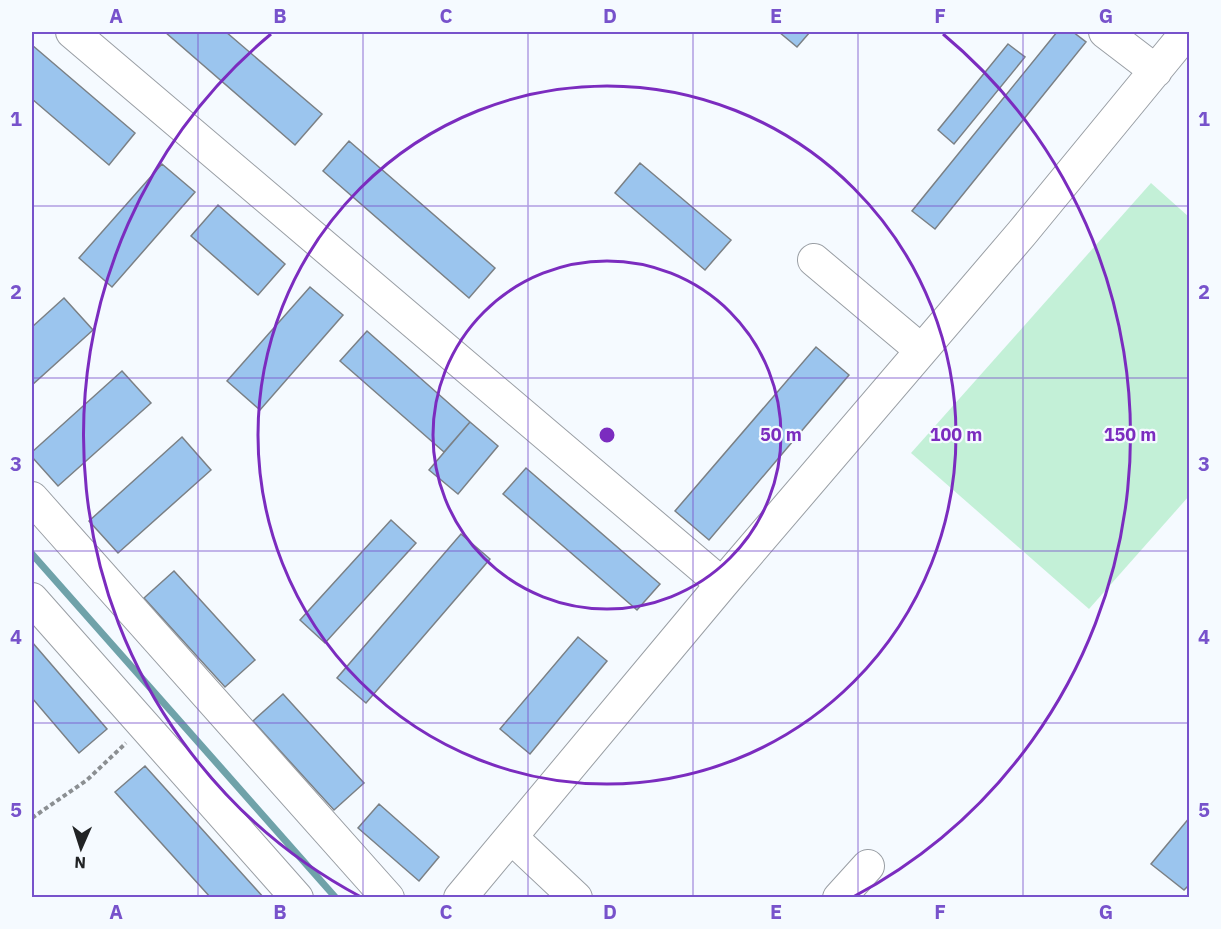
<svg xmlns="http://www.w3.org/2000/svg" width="1221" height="929" font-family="'IBM Plex Sans',sans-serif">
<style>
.green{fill:#c3f0d7}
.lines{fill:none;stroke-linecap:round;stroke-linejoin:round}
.stream{stroke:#6fa2a9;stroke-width:7}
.building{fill:#9bc5ee;stroke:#7b8085;stroke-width:1.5}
.minor-casing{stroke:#999ea4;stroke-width:34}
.path{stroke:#8b8f92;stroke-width:4;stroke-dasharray:4.5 3;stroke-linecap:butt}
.minor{stroke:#fff;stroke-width:32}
.grid{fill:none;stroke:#7752cb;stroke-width:1.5;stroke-opacity:0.55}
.ring{fill:none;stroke:#7b2cbf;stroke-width:3}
.centre{fill:#7b2cbf;stroke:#f5faff;stroke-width:3}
.ring-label{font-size:18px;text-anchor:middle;font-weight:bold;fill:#7b2cbf;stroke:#f5faff;stroke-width:4.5;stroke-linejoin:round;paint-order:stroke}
.neatline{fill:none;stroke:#7752cb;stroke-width:2}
.grid-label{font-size:20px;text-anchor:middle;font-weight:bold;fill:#7752cb}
</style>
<rect width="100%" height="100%" fill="#f5faff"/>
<path class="green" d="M1151,183L1189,217V496L1089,609L911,453Z"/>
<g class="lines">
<path class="stream" d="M32,554L336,898"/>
</g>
<path class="building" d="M165,32H226L322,114L295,145Z
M779,32H810L797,47Z
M1057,32H1073L1086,42L935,229L912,211Z
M1008,44L1025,57L954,144L938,130Z
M32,45L135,133L109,165L32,99Z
M349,141L495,268L469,298L323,171Z
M640,163L731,240L705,270L615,193Z
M162,164L195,192L112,287L79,258Z
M218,205L285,264L258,295L191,236Z
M310,287L343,315L260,410L227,381Z
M64,298L93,330L32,385V327Z
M367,331L470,422L444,452L340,361Z
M816,347L849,375L709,540L675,511Z
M122,371L151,403L58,486L32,457V452Z
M470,422L498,446L458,494L429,470Z
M182,437L211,470L118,553L89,521Z
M526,468L660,584L637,610L503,494Z
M391,520L416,543L325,643L300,620Z
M461,534L490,559L366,703L337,678Z
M174,571L255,660L225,687L144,598Z
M578,637L607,661L530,754L500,729Z
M32,642L107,729L79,753L32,698Z
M283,694L364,783L334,810L253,721Z
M145,766L264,898H211L115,792Z
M379,804L439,857L419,881L358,828Z
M1190,817V884L1184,890L1151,864Z"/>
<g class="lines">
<defs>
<path id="minor" d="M72,32L722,584
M1105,32L1156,71
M814,260L921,350
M32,498L388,898
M32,599L297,898
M511,837L576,898
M460,898L722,584L1022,233L1187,32
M839,898L868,866"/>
</defs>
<use href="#minor" class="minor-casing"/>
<path class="path" d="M32,818L87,780L126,743"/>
<use href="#minor" class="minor"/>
</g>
<path class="grid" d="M198,32V898M363,32V898M528,32V898M693,32V898M858,32V898M1023,32V898M32,206H1190M32,378H1190M32,551H1190M32,723H1190"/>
<g class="ring">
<circle cx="607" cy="435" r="174"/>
<circle cx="607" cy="435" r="349"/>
<path d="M361 897A523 523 0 0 1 271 34M943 34A523 523 0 0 1 853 897"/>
</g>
<circle cx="607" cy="435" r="9" class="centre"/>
<g class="ring-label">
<text x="781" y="441">50 m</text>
<text x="956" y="441">100 m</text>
<text x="1130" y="441">150 m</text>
</g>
<rect width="1221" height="929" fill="none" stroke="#f5faff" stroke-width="66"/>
<g transform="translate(81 848) rotate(183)" stroke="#f5faff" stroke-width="4.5" paint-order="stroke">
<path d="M0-4.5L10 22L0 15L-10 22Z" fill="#212325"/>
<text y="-9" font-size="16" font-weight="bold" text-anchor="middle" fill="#212325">N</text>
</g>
<rect x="33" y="33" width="1155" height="863" class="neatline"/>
<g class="grid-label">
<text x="116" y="23">A</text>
<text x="280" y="23">B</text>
<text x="446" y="23">C</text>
<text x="610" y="23">D</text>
<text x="776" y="23">E</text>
<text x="940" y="23">F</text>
<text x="1106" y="23">G</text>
<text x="16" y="126">1</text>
<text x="1204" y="126">1</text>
<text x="16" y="299">2</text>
<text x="1204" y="299">2</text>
<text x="16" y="471">3</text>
<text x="1204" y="471">3</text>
<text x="16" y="644">4</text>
<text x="1204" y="644">4</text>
<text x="16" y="817">5</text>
<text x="1204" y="817">5</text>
<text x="116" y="919">A</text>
<text x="280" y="919">B</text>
<text x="446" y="919">C</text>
<text x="610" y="919">D</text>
<text x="776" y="919">E</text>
<text x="940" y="919">F</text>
<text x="1106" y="919">G</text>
</g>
</svg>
